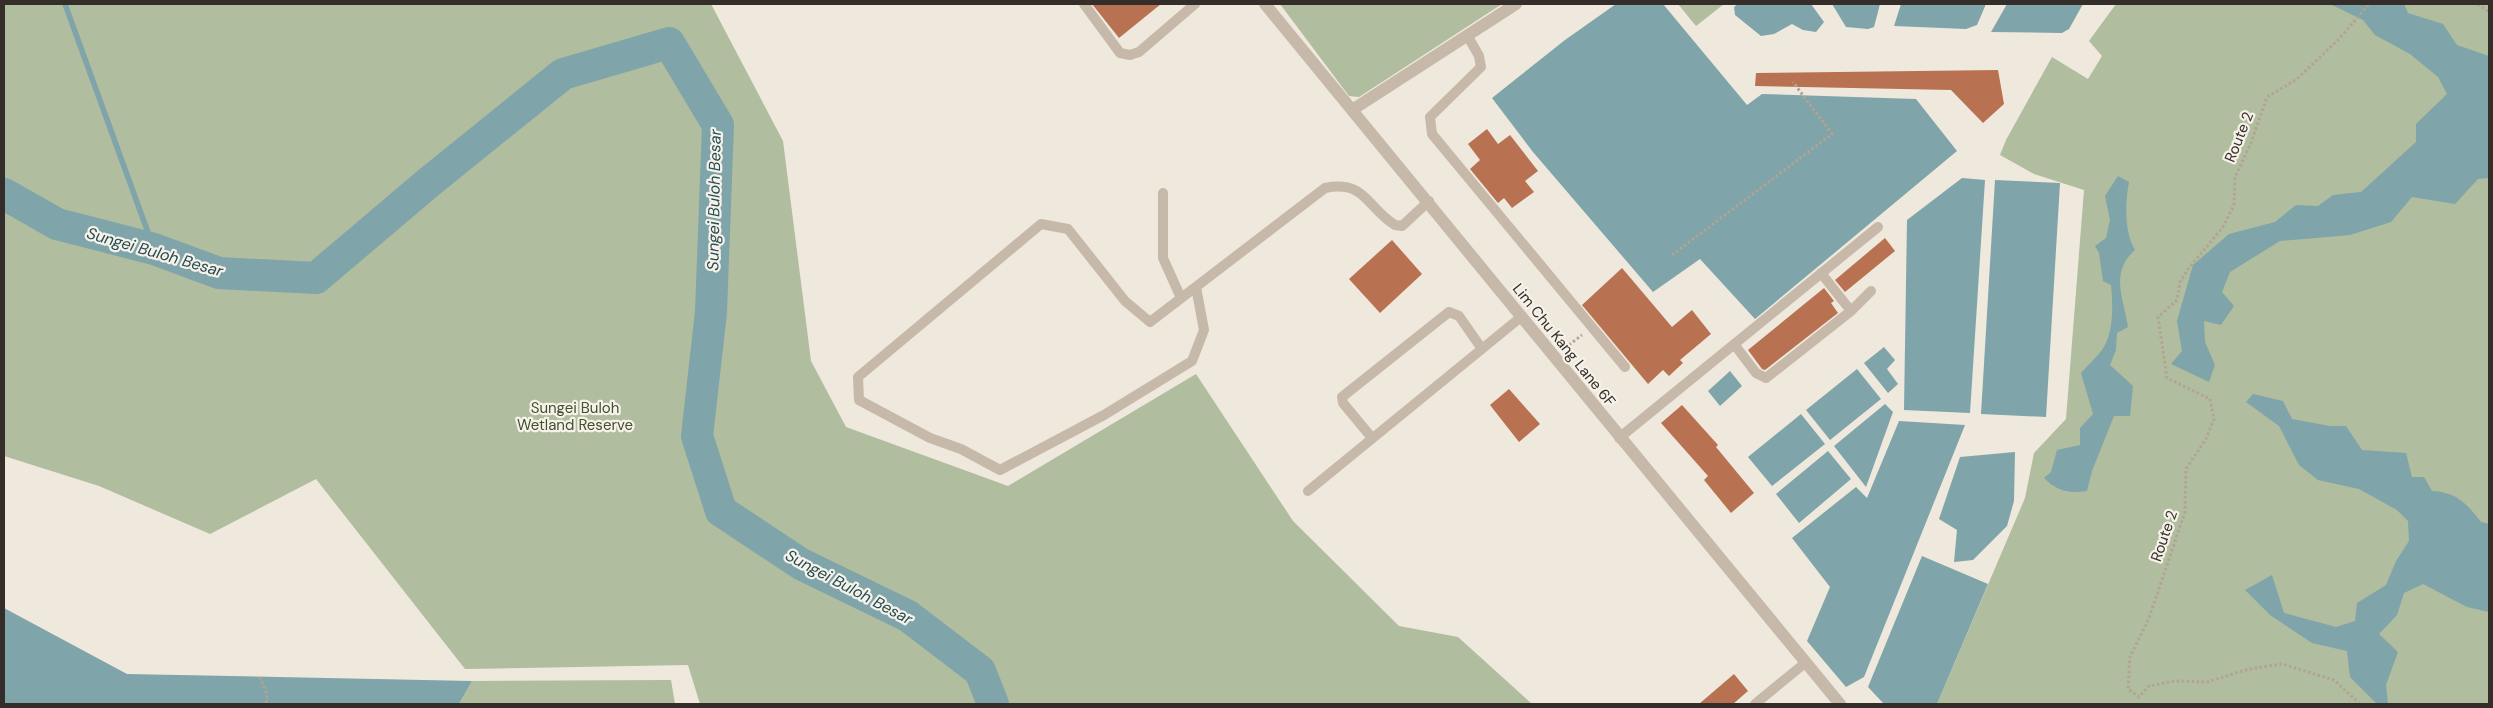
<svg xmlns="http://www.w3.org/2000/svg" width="2493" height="708" font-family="'DM Sans',sans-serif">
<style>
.green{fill:#b0bd9e}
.water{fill:#7fa4a9}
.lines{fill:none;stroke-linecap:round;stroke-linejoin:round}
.stream{stroke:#7fa4a9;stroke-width:5.5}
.river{stroke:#7fa4a9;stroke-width:32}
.building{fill:#b97251}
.path{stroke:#b2a394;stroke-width:3;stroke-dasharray:2.5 2.5;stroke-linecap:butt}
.lane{stroke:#c6b9aa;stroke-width:10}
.street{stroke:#c6b9aa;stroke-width:12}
.labels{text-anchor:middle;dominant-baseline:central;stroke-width:4.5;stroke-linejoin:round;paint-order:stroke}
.street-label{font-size:15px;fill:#342d29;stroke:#f7f2e9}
.park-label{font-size:15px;fill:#41502f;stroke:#f7f2e9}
.water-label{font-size:16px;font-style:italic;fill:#234b51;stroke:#f7f2e9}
</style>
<rect width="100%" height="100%" fill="#efe8dd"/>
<path class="green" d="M4,4H711L783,141L811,361L846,427L1008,486L1196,374L1293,521L1399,626L1458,637L1532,704H700L688,665L465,669L316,479L210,534L99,486L4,456Z
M1280,4H1502L1359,97L1349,96Z
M1678,4H1724L1696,26Z
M2116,4H2489V704H1937L2025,498L2034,453L2066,419L2084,190L2034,174L2000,155L2006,140L2052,57L2088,79L2102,56L2089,41Z
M671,680L675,704H459L472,681Z"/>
<path class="water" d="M1616,4H1663L1747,105L1762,94L1916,99L1957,151L1755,319L1700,259L1653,292L1533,152L1492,98L1565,40Z
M1738,4H1811L1824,22L1816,32L1803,30L1792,24L1774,34L1761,36L1735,15L1734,7Z
M1832,4H1880L1874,27L1868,29L1846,27Z
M1901,4H1986L1977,25L1966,29L1894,26Z
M2007,4H2083L2069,29L2062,33L1991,32Z
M2330,4H2404L2408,13L2443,24L2457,45L2489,56V178L2478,179L2455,204L2412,197L2391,222L2350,235L2280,241L2230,272L2222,292L2234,306L2221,325L2204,321L2205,342L2215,365L2209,382L2171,364L2182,351L2177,321L2193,265L2229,234L2275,222L2296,205L2318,206L2333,195L2361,192L2416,142V124L2447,94L2438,77L2410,54L2375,35L2363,20Z
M2118,176L2129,182C2125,203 2124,231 2135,250C2109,273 2124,299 2128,327L2117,333L2116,350L2110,365L2133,386L2130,416H2114L2092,471L2087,491C2069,494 2057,491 2044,478L2051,472L2057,450L2080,445V428L2093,414L2081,373C2087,366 2096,358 2102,350C2114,333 2113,305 2111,285L2103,281L2099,253L2095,246L2106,238L2110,220L2105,196Z
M1962,178L1985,180L1970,413L1904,410L1907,220Z
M1995,180L2060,183L2046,417L1981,414Z
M1884,347L1895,360L1887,369L1898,384L1888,393L1864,363Z
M1857,369L1881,399L1830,440L1806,410Z
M1730,371L1742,386L1720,406L1708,391Z
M2253,394L2283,401L2292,419L2330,426H2346L2362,450L2406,453L2412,477H2424L2432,491C2457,492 2467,504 2481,522L2489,524V612L2467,607L2423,584L2404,593L2397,615L2379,634L2398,652L2386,685L2388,704H2377L2350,677L2347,651L2312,643L2270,615L2245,590L2272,575L2284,613L2336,627L2355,621L2357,603L2386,585L2396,561L2409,541L2408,521L2397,510L2359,489L2318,480L2299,465L2279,426L2246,402Z
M1885,404L1893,412L1866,487L1834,446Z
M1801,414L1825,444L1772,486L1748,457Z
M1899,421L1965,425L1864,677L1846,687L1807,641L1830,587L1792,538L1856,487L1867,498Z
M1828,451L1851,479L1799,523L1776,494Z
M2015,452L2014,501L2007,526L1973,560L1954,562L1957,530L1939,519L1960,457Z
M1922,556L1988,584L1937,704H1884L1868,687Z
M4,608L127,674L472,681L459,704H4Z"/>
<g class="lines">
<path class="stream" d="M65,4L154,249"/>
<path class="river" d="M4,194L57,224L154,249L219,273L316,278L428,183L563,74L669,43L718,125L711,312L697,436L721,511L801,564L908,616L980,671L993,704"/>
</g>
<path class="building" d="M1092,4H1161L1119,38Z
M1998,70L2004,104L1983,123L1951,90L1755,86L1756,73Z
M1487,129L1498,144L1510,135L1538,171L1525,181L1534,192L1512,208L1504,198L1498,203L1470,169L1480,160L1468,144Z
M1885,238L1895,251L1845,292L1835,280Z
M1392,240L1422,274L1380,313L1349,279Z
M1622,268L1672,327L1692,310L1711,334L1680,360L1683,363L1669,376L1663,370L1648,384L1582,305Z
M1824,288L1834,301L1831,303L1838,313L1765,370L1762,369L1748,350Z
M1509,389L1540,424L1519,442L1490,405Z
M1682,405L1718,445L1716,447L1754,493L1731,513L1704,480L1708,476L1661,423Z
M1734,674L1748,691L1733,704H1699Z"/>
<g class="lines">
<path class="path" d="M2478,4L2489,12
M1672,255L1832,134L1793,82
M1565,348L1582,335
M260,677L267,695L266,704
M2360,704L2334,680L2282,664L2249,669L2207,682L2174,681L2149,686L2139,697L2128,689L2130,657L2149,618L2185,512L2186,469L2206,439L2214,419L2210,399L2167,378L2158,317L2177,300L2180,282L2189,268L2223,227L2234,205L2235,177L2251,143L2267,97L2297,79L2338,40L2369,4"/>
<path class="lane" d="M1084,4L1120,53L1130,55L1139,52L1195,4
M1467,35L1479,56L1481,67L1430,117L1432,134L1625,367
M1163,193V258L1181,298
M1821,273L1851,311
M1196,287L1204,330L1192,361L1104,415L1000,470L961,449L930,438L859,400L858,377L1041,224L1068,229L1125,301L1150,322L1325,188C1366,180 1366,207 1395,225L1402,226L1429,201
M1734,344L1756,373L1766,378L1851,311L1871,291
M1372,438L1343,403L1342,397L1449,312L1459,316L1482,349
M1619,438L1878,227
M1308,491L1521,317
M1755,704L1805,663"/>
<path class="street" d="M1265,4C1457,237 1647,472 1840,704
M1352,110L1516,4"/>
</g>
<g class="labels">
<g class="street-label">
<text transform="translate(2239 137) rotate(-68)">Route 2</text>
<text transform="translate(1564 345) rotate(51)">Lim Chu Kang Lane 6F</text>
<text transform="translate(2164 536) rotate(-71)">Route 2</text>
</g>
<g class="park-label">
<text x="575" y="408">Sungei Buloh<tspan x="575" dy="17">Wetland Reserve</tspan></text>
</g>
<g class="water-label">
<text transform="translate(714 200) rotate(-89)">Sungei Buloh Besar</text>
<text transform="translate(155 252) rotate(16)">Sungei Buloh Besar</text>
<text transform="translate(849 587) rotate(28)">Sungei Buloh Besar</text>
</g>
</g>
<rect width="2493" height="708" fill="none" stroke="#342d29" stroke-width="10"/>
</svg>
